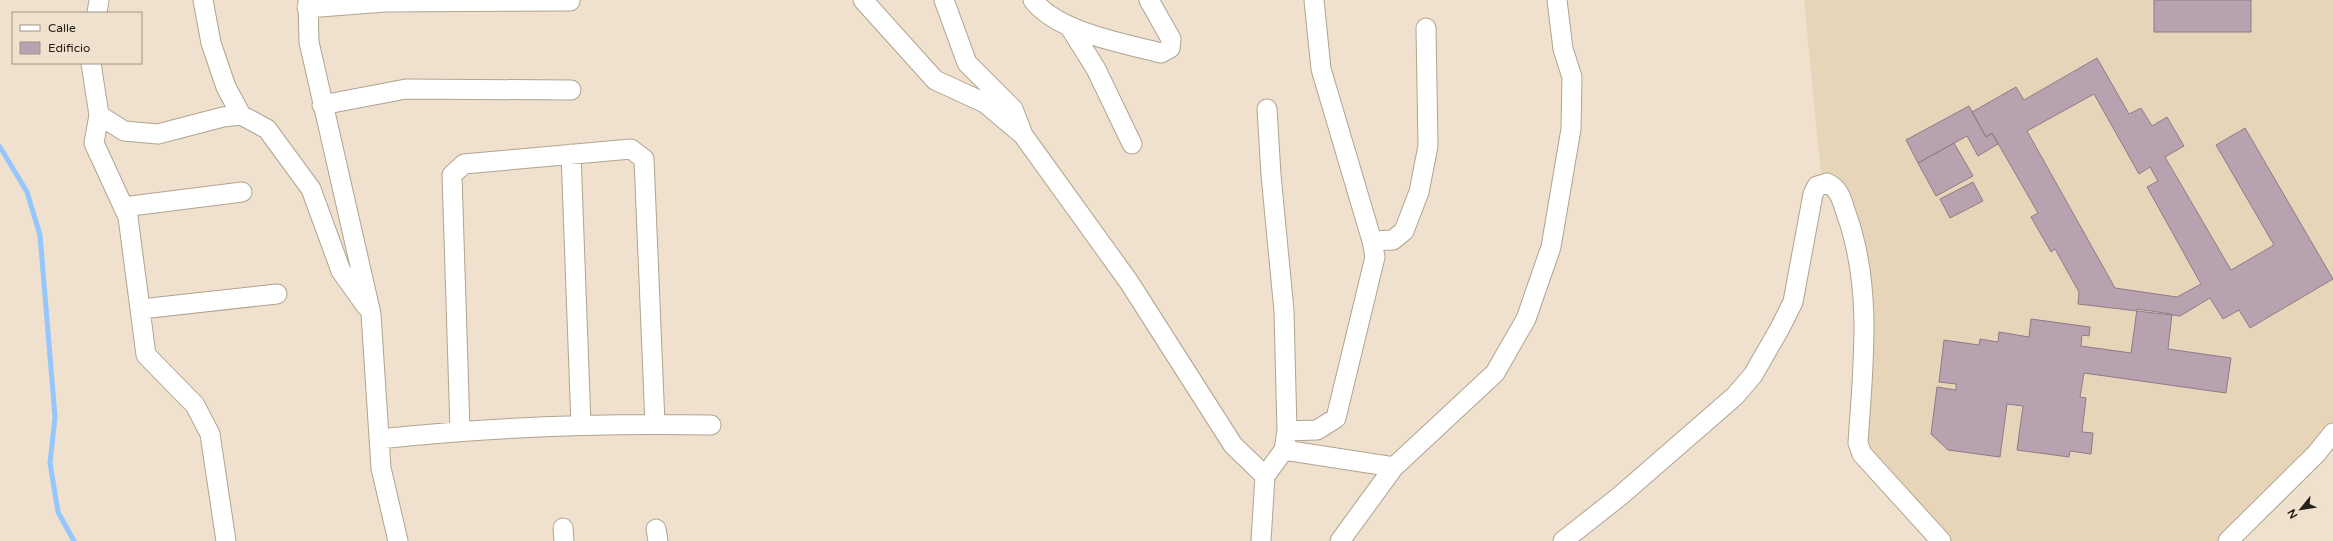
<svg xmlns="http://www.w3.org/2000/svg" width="2333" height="541" font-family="'Varela Round',sans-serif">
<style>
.built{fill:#e7d5ba}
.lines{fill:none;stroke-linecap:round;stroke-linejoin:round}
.stream{stroke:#95c6fd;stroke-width:5}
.building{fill:#b7a2b0;stroke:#8f7b88;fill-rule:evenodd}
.street-casing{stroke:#b0a490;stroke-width:21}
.street{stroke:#fff;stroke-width:19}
</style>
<rect width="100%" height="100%" fill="#efe1cd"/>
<path class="built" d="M1804,0H2333V433L2229,541H1941L1862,454L1852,230L1822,184Z"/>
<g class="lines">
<path class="stream" d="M0,147L27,192L40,235L55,417L50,463L58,512L74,541"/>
</g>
<path class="building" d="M2154,0H2251V32H2154Z
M2097,58L2129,114L2141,108L2152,126L2167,117L2184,146L2165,157L2231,270L2274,245L2216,145L2245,128L2333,279L2250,328L2239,310L2223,319L2210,298L2180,316L2078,304L2079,292L2055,249L2051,252L2031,217L2038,213L1992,133L1986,137L1972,112L2016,87L2024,100ZM2094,94L2139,174L2150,167L2158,181L2147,187L2201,284L2177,297L2115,288L2027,131Z
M1969,106L1986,137L1992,133L1998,144L1978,156L1967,136L1918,163L1906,140Z
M1954,143L1973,176L1936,196L1918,163Z
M1973,182L1983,201L1950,218L1940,199Z
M2137,309L2172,314L2168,349L2231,358L2226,393L2084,373L2080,397L2086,398L2082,432L2093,433L2091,454L2070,451L2069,457L2017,450L2023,406L2007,404L2000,457L1948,450L1931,434L1937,387L1956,390V384L1939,382L1944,340L1979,345L1980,339L1998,342L1999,332L2029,337L2031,319L2090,327L2089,336L2082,335L2081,346L2131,353Z"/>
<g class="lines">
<defs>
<path id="street" d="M203,0L211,43L226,87L241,115
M308,0L309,42L371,314L381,468L398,541
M863,0L935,80L985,103L1023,135L1129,282L1233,445L1265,476L1261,541
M944,0L967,63L1013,109L1022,132
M1033,0C1057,32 1123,43 1161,53L1170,48L1171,39L1149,0
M307,8L385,2L570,1
M97,13L99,0
M1069,26L1096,69L1132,144
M91,63L99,115L124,131L158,134L223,117L241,115L267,129L311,189L341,271L366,306
M322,105L406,89L571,90
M99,115L94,143L128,217L146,355L195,405L210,434L226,541
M571,154L581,425
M123,207L242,192
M1372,241L1393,240L1404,231L1419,192L1428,146L1426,28
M141,309L277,294
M460,430L452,175L464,164L631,149L644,159L655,424
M1287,431L1317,430L1336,418L1375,257L1372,241L1321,69L1314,0
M379,439C489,427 600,423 711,425
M1284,450L1394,467
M1265,476L1284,450L1287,431L1284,311L1271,175L1267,109
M563,528L564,541
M656,529L658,541
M1340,541L1394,467L1495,373L1526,319L1551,247L1571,129L1572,77L1563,49L1557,0
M1563,541L1620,496L1735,396L1753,375L1780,328L1793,302L1813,194L1817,186L1827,183C1840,189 1842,201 1846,213C1873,287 1863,366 1858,443L1862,454L1941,541
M2228,541L2316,454L2333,433"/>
</defs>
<use href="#street" class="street-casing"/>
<use href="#street" class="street"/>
</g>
<rect x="12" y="12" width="130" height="52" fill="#efe1cd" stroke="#9e9485"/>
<rect x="20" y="25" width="20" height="6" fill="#ffffff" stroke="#9e9485"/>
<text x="48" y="32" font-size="12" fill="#252018">Calle</text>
<rect x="20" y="42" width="20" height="12" fill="#b7a2b0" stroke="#9e9485"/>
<text x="48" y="52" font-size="12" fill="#252018">Edificio</text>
<g transform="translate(2301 509) rotate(240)" stroke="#efe1cd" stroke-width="3" paint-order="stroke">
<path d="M0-3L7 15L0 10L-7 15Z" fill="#252018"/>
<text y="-6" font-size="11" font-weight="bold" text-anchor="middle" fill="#252018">N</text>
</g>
</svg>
